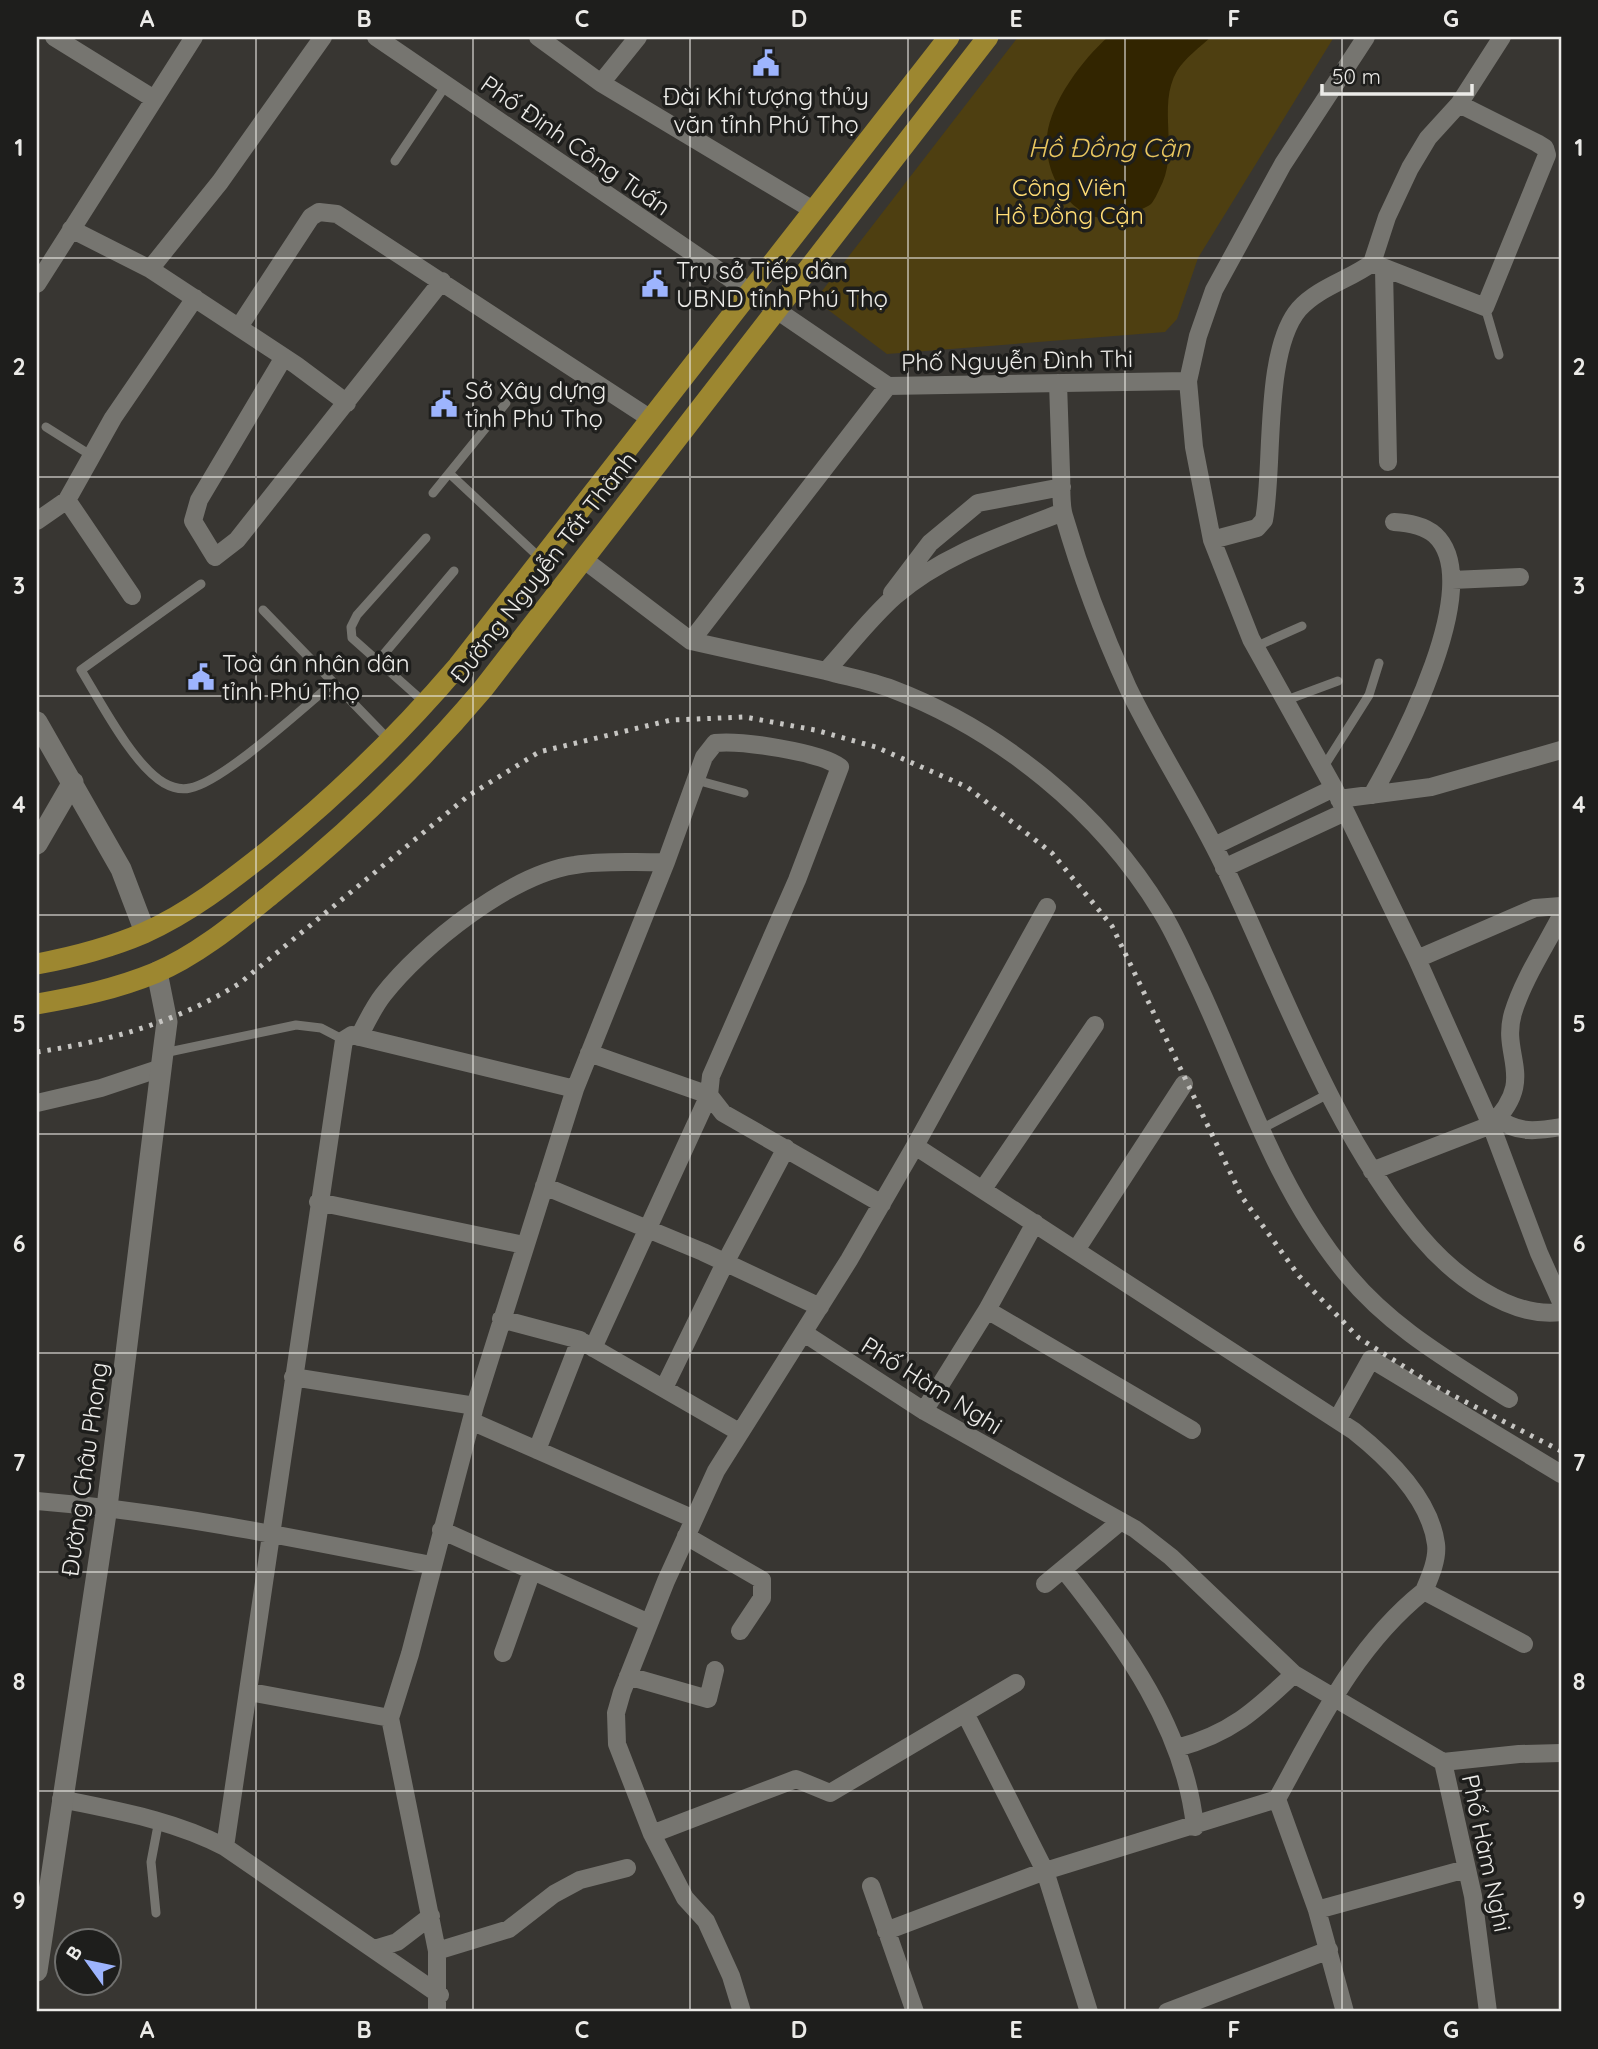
<svg xmlns="http://www.w3.org/2000/svg" width="1598" height="2049" font-family="Quicksand,sans-serif">
<style>
.green{fill:#4e3f11}
.water{fill:#322500}
.lines{fill:none;stroke-linecap:round;stroke-linejoin:round}
.lane{stroke:#767570;stroke-width:9}
.street{stroke:#767570;stroke-width:18}
.secondary{stroke:#767570;stroke-width:21}
.primary{stroke:#9d8730;stroke-width:21}
.rail{stroke:#c6c5c2;stroke-width:5;stroke-dasharray:3.5 7;stroke-linecap:butt}
.grid{fill:none;stroke:#ecebe8;stroke-width:2;stroke-opacity:0.55}
.labels{text-anchor:middle;dominant-baseline:central;stroke-width:7;stroke-linejoin:round;paint-order:stroke}
.poi-label{font-size:24px;fill:#ecebe8;stroke:#1e1e1c;text-anchor:start}
.street-label{font-size:24px;fill:#ecebe8;stroke:#1e1e1c}
.park-label{font-size:24px;fill:#ffdc75;stroke:#1e1e1c}
.water-label{font-size:26px;font-style:italic;fill:#e9c65f;stroke:#1e1e1c}
.neatline{fill:none;stroke:#ecebe8;stroke-width:2.5}
.grid-label{font-size:23px;text-anchor:middle;font-weight:bold;fill:#ecebe8}
</style>
<rect width="100%" height="100%" fill="#383632"/>
<path class="green" d="M1018,37H1334L1198,258L1177,319L1165,332L887,354L815,300Z"/>
<path class="water" d="M1108,37H1211C1201,46 1184,59 1177,71C1156,107 1181,152 1159,190C1157,194 1154,201 1151,204C1146,208 1137,211 1131,213C1081,236 1043,182 1047,136C1051,101 1083,59 1108,37Z"/>
<g class="lines">
<path class="lane" d="M395,161L446,85
M1485,307L1499,355
M46,427L92,456
M450,474L540,558
M433,493L506,403
M201,584L81,670C100,701 133,765 164,783C171,787 181,790 190,788C223,782 304,707 333,683
M263,610L389,740
M1255,647L1302,626
M378,661L454,571
M1284,701L1338,681
M425,703L352,638L351,627L357,615L426,538
M1323,768L1369,695L1379,663
M696,780L744,793
M164,1053L296,1025L321,1028L344,1040
M1261,1129L1330,1093
M156,1913L151,1862L159,1820"/>
<path class="street" d="M54,37L154,99
M376,37L888,386L1188,381
M538,37L601,83L813,210
M1366,37L1283,164L1214,290L1198,336L1188,381L1194,447L1212,540L1251,639L1334,788L1417,959L1491,1125L1539,1253L1561,1302
M601,83L638,37
M1459,104L1537,143L1545,148L1547,155L1485,307L1372,263L1387,217L1410,168L1428,138L1459,104L1502,37
M71,229L150,269L296,365L347,403
M150,269L220,182L323,37
M1384,269L1388,462
M37,284L194,37
M239,327L311,217L319,212L337,214L651,419
M284,357L199,500L193,521L215,557L237,540L442,281
M1058,383C1059,413 1060,443 1061,472C1062,486 1060,503 1064,516C1081,575 1103,633 1128,688C1157,748 1194,804 1223,864C1282,987 1332,1131 1420,1236C1452,1274 1509,1319 1561,1312
M67,500L132,596
M37,521L67,500L113,418L195,298
M1212,540L1257,528L1264,520C1274,467 1263,351 1299,309C1319,287 1349,280 1372,263
M583,559L691,641L826,671C849,646 870,618 895,596C944,554 1004,535 1063,512
M1452,580L1520,577
M892,593L930,543L978,503L1062,487
M691,641L888,386
M826,671C848,677 871,681 892,689C1000,730 1101,812 1161,911C1176,935 1187,962 1199,987C1245,1086 1276,1188 1346,1273C1391,1328 1450,1361 1509,1399
M1372,795C1400,746 1487,583 1435,535C1424,525 1408,523 1394,522
M1339,799L1431,787L1561,750
M1214,846L1334,788
M1224,868L1345,812
M1417,959L1535,908L1561,906
M359,1037C366,1023 373,1008 383,995C422,945 511,874 575,865C605,860 636,863 666,862
M589,1053L709,1095L593,1348
M37,1103L101,1088L161,1068
M1498,1118C1517,1134 1538,1131 1561,1127
M915,1146L1047,907
M1372,1171L1491,1125C1538,1078 1500,1057 1513,1013C1523,980 1545,947 1561,916
M544,1186L703,1252L820,1307
M983,1189L1095,1025
M318,1202L524,1245
M1076,1250L1184,1084
M987,1310L1192,1430
M501,1319L580,1340L537,1450
M804,1333L924,1411L1135,1529L1171,1557L1294,1674L1443,1762L1473,1896L1488,2012
M583,1342L739,1432
M293,1377L475,1406
M664,1388L725,1263L786,1148
M924,1411L987,1310L1035,1223
M1337,1420L1371,1359L1561,1474
M471,1421L694,1519
M37,1501C170,1512 300,1539 431,1565
M441,1530L649,1623
M686,1536L762,1580V1598L740,1631
M1064,1570C1124,1645 1185,1729 1195,1827
M1045,1584L1121,1521
M503,1653L532,1571
M628,1676L708,1699L715,1670
M250,1692L390,1718
M965,1713L1045,1871L1277,1799C1319,1723 1355,1646 1424,1591
M1177,1748C1230,1734 1255,1711 1294,1674
M1443,1762L1519,1754L1561,1753
M61,1799C118,1811 173,1820 225,1847L440,1995
M1277,1799L1317,1910L1345,2012
M652,1834L796,1779L830,1793L1016,1683
M225,1847L344,1040L352,1035L575,1089
M871,1886L915,2012
M1317,1910L1466,1869
M886,1931L1045,1871L1089,2012
M374,1949L397,1942L431,1916
M437,1951L509,1929L554,1894L580,1880L627,1868
M437,2012V1951L390,1718L410,1654L475,1406L575,1089L666,862L704,757L715,743C740,740 821,752 840,767L797,880L711,1076L709,1095L723,1113L882,1204
M742,2012L731,1976L706,1921L685,1898L652,1834L617,1744L616,1713L622,1692L666,1581L716,1471L849,1260L915,1146L1354,1431C1388,1458 1430,1498 1436,1544C1438,1559 1430,1577 1424,1591L1524,1644
M1167,2012L1329,1950"/>
<path class="secondary" d="M37,722L121,869L145,932
M37,844L73,782
M37,1971L107,1507L163,1053L167,1022L157,972"/>
<path class="primary" d="M37,964C74,957 109,948 144,933C189,913 229,882 268,851C337,795 400,734 458,666L949,37
M37,1004C77,997 116,989 155,973C198,955 237,922 273,893C350,831 419,765 483,689L988,37"/>
<path class="rail" d="M37,1052C110,1041 177,1022 240,983L468,796L539,752L671,720L745,717L815,730L876,747L967,787L1052,853L1112,926L1242,1197L1299,1276L1359,1338L1433,1385L1561,1451"/>
</g>
<path class="grid" d="M256,37V2012M473,37V2012M690,37V2012M908,37V2012M1125,37V2012M1342,37V2012M37,258H1561M37,477H1561M37,696H1561M37,915H1561M37,1134H1561M37,1353H1561M37,1572H1561M37,1791H1561"/>
<defs>
<symbol id="civic-bare" viewBox="-9 -9 18 18"><path d="M-.6-6.5H3V-4.5H.6V-3L4-1V1h2V6H-6V1h2V-1L-.6-3ZM-1.2 2.5V6h2.4V2.5Z" fill="#9db4fd" stroke="#1e1e1c" stroke-width="2.5" paint-order="stroke"/></symbol>
</defs>
<g fill-rule="evenodd">
<use href="#civic-bare" x="747" y="44" width="38" height="38"/>
<use href="#civic-bare" x="636" y="265" width="38" height="38"/>
<use href="#civic-bare" x="425" y="385" width="38" height="38"/>
<use href="#civic-bare" x="182" y="658" width="38" height="38"/>
</g>
<g class="labels">
<g class="poi-label">
<text x="766" y="96" text-anchor="middle">Đài Khí tượng thủy<tspan x="766" dy="28">văn tỉnh Phú Thọ</tspan></text>
<text x="676" y="270">Trụ sở Tiếp dân<tspan x="676" dy="28">UBND tỉnh Phú Thọ</tspan></text>
<text x="465" y="390">Sở Xây dựng<tspan x="465" dy="28">tỉnh Phú Thọ</tspan></text>
<text x="222" y="663">Toà án nhân dân<tspan x="222" dy="28">tỉnh Phú Thọ</tspan></text>
</g>
<g class="street-label">
<text transform="translate(576 145) rotate(35)">Phố Đinh Công Tuấn</text>
<text transform="translate(1017 360) rotate(-1)">Phố Nguyễn Đình Thi</text>
<text transform="translate(543 567) rotate(-52)">Đường Nguyễn Tất Thành</text>
<text transform="translate(932 1385) rotate(32)">Phố Hàm Nghi</text>
<text transform="translate(84 1469) rotate(-82)">Đường Châu Phong</text>
<text transform="translate(1487 1853) rotate(78)">Phố Hàm Nghi</text>
</g>
<g class="park-label">
<text x="1069" y="187">Công Viên<tspan x="1069" dy="28">Hồ Đồng Cận</tspan></text>
</g>
<g class="water-label">
<text x="1109" y="147">Hồ Đồng Cận</text>
</g>
</g>
<rect width="1598" height="2049" fill="none" stroke="#1e1e1c" stroke-width="77"/>
<g transform="translate(88 1962) rotate(303)"><circle r="33" fill="#1e1e1c" stroke="#70706e" stroke-width="2"/>
<path d="M0-5L12 26L0 18L-12 26Z" fill="#9db4fd"/>
<text y="-10" font-size="19" font-weight="bold" text-anchor="middle" fill="#ecebe8">B</text>
</g>
<path d="M1322 84v10h150v-10" fill="none" stroke="#ecebe8" stroke-width="3.5"/>
<text x="1332" y="84" font-size="21" fill="#ecebe8" stroke="#1e1e1c" stroke-width="5" paint-order="stroke">50 m</text>
<rect x="38" y="38" width="1522" height="1972" class="neatline"/>
<g class="grid-label">
<text x="147" y="27">A</text>
<text x="364" y="27">B</text>
<text x="582" y="27">C</text>
<text x="799" y="27">D</text>
<text x="1016" y="27">E</text>
<text x="1234" y="27">F</text>
<text x="1451" y="27">G</text>
<text x="19" y="156">1</text>
<text x="1579" y="156">1</text>
<text x="19" y="375">2</text>
<text x="1579" y="375">2</text>
<text x="19" y="594">3</text>
<text x="1579" y="594">3</text>
<text x="19" y="813">4</text>
<text x="1579" y="813">4</text>
<text x="19" y="1032">5</text>
<text x="1579" y="1032">5</text>
<text x="19" y="1252">6</text>
<text x="1579" y="1252">6</text>
<text x="19" y="1471">7</text>
<text x="1579" y="1471">7</text>
<text x="19" y="1690">8</text>
<text x="1579" y="1690">8</text>
<text x="19" y="1909">9</text>
<text x="1579" y="1909">9</text>
<text x="147" y="2038">A</text>
<text x="364" y="2038">B</text>
<text x="582" y="2038">C</text>
<text x="799" y="2038">D</text>
<text x="1016" y="2038">E</text>
<text x="1234" y="2038">F</text>
<text x="1451" y="2038">G</text>
</g>
</svg>
